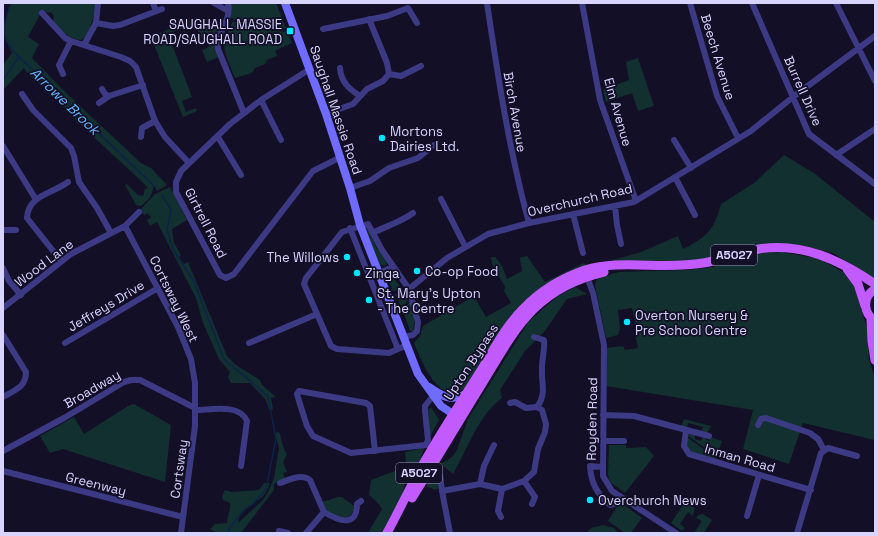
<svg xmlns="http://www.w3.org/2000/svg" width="878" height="536" font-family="'Space Grotesk',sans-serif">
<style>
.green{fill:#12302f}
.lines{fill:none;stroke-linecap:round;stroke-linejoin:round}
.stream{stroke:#0c2248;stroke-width:1.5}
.street{stroke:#3d3a85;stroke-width:6}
.secondary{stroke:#6f6bff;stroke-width:8}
.primary{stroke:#c25bff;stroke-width:9}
.poi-dot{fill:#00e5ff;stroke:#130f26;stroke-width:1.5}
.labels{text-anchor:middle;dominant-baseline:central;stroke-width:3.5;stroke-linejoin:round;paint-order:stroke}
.shield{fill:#130f26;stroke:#9e99be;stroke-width:1}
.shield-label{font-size:12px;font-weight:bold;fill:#d9d4ff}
.poi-label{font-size:13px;fill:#d9d4ff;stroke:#130f26;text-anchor:start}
.street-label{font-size:13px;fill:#d9d4ff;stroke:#130f26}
.water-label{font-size:14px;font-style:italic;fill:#62b6ff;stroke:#130f26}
</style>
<rect width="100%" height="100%" fill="#130f26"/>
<path class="green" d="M11,3H95C95,13 90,36 81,40C69,39 60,30 53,21L54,16L51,12L48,13L42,11L28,37L39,44L32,58L65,92L141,163L151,168L167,185L157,191L154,186L150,198L141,206L136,205L125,185L127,184L138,195L143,196L145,189L148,188C126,165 102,146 80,124C69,113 60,101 48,91C43,87 25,72 24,68L3,90V65L12,53C1,31 4,26 11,3Z
M231,3H276L286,28C270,34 246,26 231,18Z
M195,18L219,30L216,43L219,57L207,62L202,50L209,47L205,36L200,38L195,23L168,34L192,97L182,101L186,112L196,108L197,111L183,117L151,37Z
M233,21L248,29L288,32L292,43L275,51L277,56L267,60L265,64L255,68L252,73L235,78C225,52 218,47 233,21Z
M638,58L654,106L638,111L632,93L606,102L603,90L629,80L626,62Z
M784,155L814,173L875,222V279L833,253L809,247L787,244L679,263L610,261L641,252L678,236L683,249C707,237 714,230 721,204L754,183Z
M170,187L187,220L172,229L174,243L181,255L179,257L184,264L188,262L227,356L236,365L260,380L262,385L276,397L271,398L273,409L271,411L269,410L266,400L250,383H231L228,377L230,372L219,359L203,323L196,298L157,222L150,226L147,220L151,218L148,213L144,215L140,210L155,194Z
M367,226L376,247L387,262L385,266L380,265L379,262L365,227Z
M782,252L820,259L843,272L854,286L867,328L869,360L875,378V440L803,423L789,464L743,449L753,410L606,386L607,348L623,346L625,350L638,348L636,338L638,333L632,308L618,310L620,328L618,335L606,338L595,285L597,278L619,272L687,270L713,267L761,253Z
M527,256L545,282L584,263L588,266L569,274L465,388C439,407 422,362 414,343L420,336L423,326L474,296L486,317L511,303L504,291L505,287L492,264L491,257H495L502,266L507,279L522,271L520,258Z
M390,275H391L402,289L393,291L387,277Z
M575,287L587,294L567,299L545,331L525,351L500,390L502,398C479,414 467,450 453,474L441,464L452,457L457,450L468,419L529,321L558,296Z
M403,292L408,300L402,308L395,294Z
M410,301L415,317L413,331H410L403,311Z
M134,404L171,425L165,482L63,449L50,453L40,436L74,417L84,434L128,406Z
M431,407L439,420L430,437L428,410Z
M684,419L711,426L707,433L701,432L703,427L688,423L687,428L681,427Z
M279,432C283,440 281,446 287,454L283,462L287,472L283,473L285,478L274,484V490L241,533H217L210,529L215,524L227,523C227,515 231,511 230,503L223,500L222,496L225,490L232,492L259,490L264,483H270C268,488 266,494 262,497C253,505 239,510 238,523L263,500L268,492L274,478L279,448L275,433Z
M689,433L695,434V439L701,441L703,436L707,440L709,441L710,437L722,441L717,457L687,435Z
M687,437L717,459L716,460L689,451L687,449Z
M609,445H626V448L646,447L654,456L625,493L610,482L608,474Z
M424,448L419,466L413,471L411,476L405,481L403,493L384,533H368L382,509L378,503L369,495L371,480L403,468L406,463L405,452Z
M435,472L439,488L435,490L426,486Z
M338,497H342L354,506C353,514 350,517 342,519L325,510L322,502Z
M620,502L642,518L631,533H625L608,521Z
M685,502L695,508L693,516L688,512L680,524L685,528L682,531L671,523Z
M703,514L712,520L704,533H694L702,521L696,518L698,515Z
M603,525L614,528L618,533H586L591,528Z"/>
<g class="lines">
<path class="stream" d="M11,3L5,22L4,37L14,52L154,186
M3,80L19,57
M162,195L171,210L167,230L173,249L194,282L224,359L268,396L276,439L266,489L253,504L244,510L229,529L228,533"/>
<path class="street" d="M153,3L156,11
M214,3L228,11
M228,3C232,21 216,33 218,49L244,113
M487,3C498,77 509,150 529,223
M582,3L600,100L636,201
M690,3L717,96L738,138
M752,3L809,134L875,184
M836,3L875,81
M42,13L65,38L71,41L121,57L130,61L136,67L155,121L165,137L189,163
M96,23L113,26L120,25L162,9
M323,29L387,16L408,8L417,23
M84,45L96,23L98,3
M340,68C341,82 349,89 360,96
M310,69L261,100L230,124L181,171L176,182V192L220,275L226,278L234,274L313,171L341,157
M63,74L59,65L71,41
M389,74L401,76L421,66
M102,89L105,94L109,96
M22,94L33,110L71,148L74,156L79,182L97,208L111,233
M261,100L281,140
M99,103L109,96L143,85
M326,114L353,104L367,89L383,81L389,74L387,63L369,19
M141,137L142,128L155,121
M218,137L241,175
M674,140L691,168
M3,146L35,198
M836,155L875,129
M675,177L695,215
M350,188L370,181L389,168L418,158L434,145
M441,199L465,246
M615,206L617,225L621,244
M573,214L583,253
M125,226L178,327L191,359L195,383V426L181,533
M350,228L398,349
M3,230H16
M373,233C386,226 401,222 413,213
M61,261L27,218C28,195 52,194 68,182
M3,268L9,281L21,295
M379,273L393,267
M586,274L593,293L604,345L603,476L612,491L676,533
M409,289L447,258L488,234L529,223L634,202L751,131L793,97L875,36
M3,308L71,254L125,226L139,212
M3,335L26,372C26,387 15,390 3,397
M404,337L413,335L417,331L418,322L409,289L382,250L368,224L342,232L306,278L304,284L331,346L337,349L389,353L407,345
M534,337L544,340C545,350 542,358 542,368C541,383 547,394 537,407
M65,343L158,288
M249,343L317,314
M510,403L515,402L526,408L537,407
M195,410C211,410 239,403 247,421L241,466
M603,415L634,416L709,436
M758,425L761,419L766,418L810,433L818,439L824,450
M686,430L684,446L689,454L811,490
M603,441H624
M3,451L64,418L124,382L131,380H140L195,408
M375,451L370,406L366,403L299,391L297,394L299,401L307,426L313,436L351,453L426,445L428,440L425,411V406L433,396
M602,467L590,466C591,483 597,494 610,505L614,504L620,496
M3,471L183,517
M440,475L442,491L450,533
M524,481L535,497L532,504
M280,483C289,480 301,473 310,480L324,512
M480,484L484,466L494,445
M442,491L480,484L502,489L524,481L534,472L538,449L545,432L546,424L542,410L537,407
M324,512C337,520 357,529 357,504L361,501
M747,516L759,475
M501,517L498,511L502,489
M279,531L288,533
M306,533L324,512
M797,533L821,453L828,448L857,456"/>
<path class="secondary" d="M285,3L326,114L350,188L360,225L418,374L441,406L459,418
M429,387C442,396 452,403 467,393"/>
<path class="primary" d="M847,269L858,284L865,306
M875,289C862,297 863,313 875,321
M871,319L872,341L875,360
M412,498C434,463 455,428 477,392C513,334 531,289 604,272
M387,533C399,511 409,489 421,468C439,435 460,404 480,372C493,351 505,327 523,309C540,291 562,278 585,270C621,259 664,270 703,263C722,260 740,253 759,249C802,242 840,260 875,284"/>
</g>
<g class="poi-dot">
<rect x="286" y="27" width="8" height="8" rx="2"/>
<circle cx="382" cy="138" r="4"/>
<circle cx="347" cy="257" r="4"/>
<circle cx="417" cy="271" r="4"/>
<circle cx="357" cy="273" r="4"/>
<circle cx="369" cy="300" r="4"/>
<circle cx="627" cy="322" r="4"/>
<circle cx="590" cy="500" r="4"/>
</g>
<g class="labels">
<g class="shield">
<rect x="711" y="245" width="46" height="20" rx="3"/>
<rect x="396" y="463" width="46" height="20" rx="3"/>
</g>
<g class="shield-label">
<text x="734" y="255">A5027</text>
<text x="419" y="473">A5027</text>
</g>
<g class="poi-label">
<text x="282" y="24" text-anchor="end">SAUGHALL MASSIE<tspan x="282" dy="15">ROAD/SAUGHALL ROAD</tspan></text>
<text x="390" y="131">Mortons<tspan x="390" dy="15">Dairies Ltd.</tspan></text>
<text x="339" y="257" text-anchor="end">The Willows</text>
<text x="425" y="271">Co-op Food</text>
<text x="365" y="273">Zinga</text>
<text x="377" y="293">St. Mary's Upton<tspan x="377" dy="15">- The Centre</tspan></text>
<text x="635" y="315">Overton Nursery &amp;<tspan x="635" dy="15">Pre School Centre</tspan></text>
<text x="598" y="500">Overchurch News</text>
</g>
<g class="street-label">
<text transform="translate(718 57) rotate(73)">Beech Avenue</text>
<text transform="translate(803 91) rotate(66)">Burrell Drive</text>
<text transform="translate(336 110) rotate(71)">Saughall Massie Road</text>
<text transform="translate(515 112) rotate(80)">Birch Avenue</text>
<text transform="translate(618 112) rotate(74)">Elm Avenue</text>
<text transform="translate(580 200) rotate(-13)">Overchurch Road</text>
<text transform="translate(206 223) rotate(63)">Girtrell Road</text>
<text transform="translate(44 263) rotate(-37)">Wood Lane</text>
<text transform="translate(174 299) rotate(64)">Cortsway West</text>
<text transform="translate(106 306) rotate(-31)">Jeffreys Drive</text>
<text transform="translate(471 362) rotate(-57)">Upton Bypass</text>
<text transform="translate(92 389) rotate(-30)">Broadway</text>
<text transform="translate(592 419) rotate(-89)">Royden Road</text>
<text transform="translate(740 458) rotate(16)">Inman Road</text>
<text transform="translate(179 469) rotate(-82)">Cortsway</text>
<text transform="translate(96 484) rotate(14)">Greenway</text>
</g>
<g class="water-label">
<text transform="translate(65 101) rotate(44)">Arrowe Brook</text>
</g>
</g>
<rect width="878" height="536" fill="none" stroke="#d9d4ff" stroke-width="8"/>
</svg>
